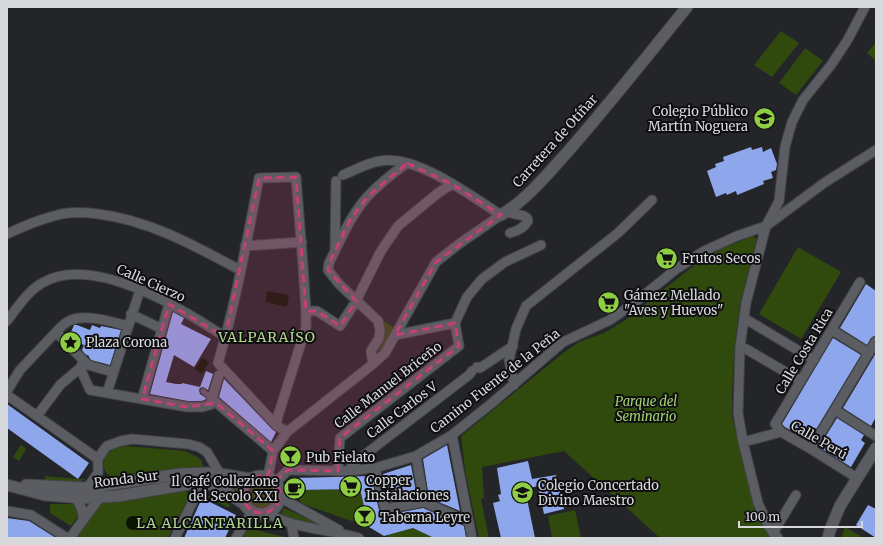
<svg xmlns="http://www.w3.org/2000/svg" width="883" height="545" font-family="Merriweather,serif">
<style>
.green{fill:#304a0e}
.water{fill:#0a1402}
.building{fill:#8ea6eb}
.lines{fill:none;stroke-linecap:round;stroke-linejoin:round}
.service-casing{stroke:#424347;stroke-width:6}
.minor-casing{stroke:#424347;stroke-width:11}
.tertiary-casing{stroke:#424347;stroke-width:13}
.secondary-casing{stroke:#424347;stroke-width:13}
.service{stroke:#5b5d62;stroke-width:4.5}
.minor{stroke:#5b5d62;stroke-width:9}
.tertiary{stroke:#5b5d62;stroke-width:11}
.secondary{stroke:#5b5d62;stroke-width:11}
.marked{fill:#c63f75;fill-opacity:0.2;stroke:#c63f75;stroke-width:3;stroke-dasharray:8 5;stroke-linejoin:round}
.labels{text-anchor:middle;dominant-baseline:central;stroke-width:4;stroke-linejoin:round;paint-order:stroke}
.poi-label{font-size:13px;fill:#d8d9dc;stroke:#0e0e10;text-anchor:start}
.street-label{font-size:13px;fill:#d8d9dc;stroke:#0e0e10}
.park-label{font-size:13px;font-style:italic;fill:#a3d273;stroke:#0e0e10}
.neighbourhood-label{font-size:14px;letter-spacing:1px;fill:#b2d690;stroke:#0e0e10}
</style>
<rect width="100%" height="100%" fill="#242529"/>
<path class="green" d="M781,31L799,43L772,77L754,65Z
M876,42V61L867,53Z
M805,48L823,61L796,95L779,83Z
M753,236L757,239L740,304L735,342L732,392V416L741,454L756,505L775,538H660L564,451L559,452L482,467L484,498L481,499L489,538H479L465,470L461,436L562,354L579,342L604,333L624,321L702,259L726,247Z
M798,247L841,272L801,339L759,314Z
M380,318L393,327L390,335L380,351L378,349C387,337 384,330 380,318Z
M21,445L26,449L19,461L13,457Z
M126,446L185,451L197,457L201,460L203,466L200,468L197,467L113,477C101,474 101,458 110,451C115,448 121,447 126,446Z
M45,476L78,479H86L78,482L45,481Z
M211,478L239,481L235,493L211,481Z
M248 495a13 13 0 1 1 26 0a13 13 0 1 1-26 0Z
M360,489L369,527L303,504L300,502L296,490Z
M187,490L188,499L168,538H76L100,502Z
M206,496C216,496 222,500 230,505L229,507H227Z
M50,504H73L79,515L71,526L50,513Z
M284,508L326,527L280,515Z
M575,510L581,538H552L548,516Z
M845,527L864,538H841Z
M413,528L434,538H388V535Z
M252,529L289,538H243L247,531Z"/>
<path class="water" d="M267,291L289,295L287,307L266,302Z
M202,358L209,362L202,374L195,369Z
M126 523a7 7 0 1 1 14 0a7 7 0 1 1-14 0Z"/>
<path class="building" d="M751,147L752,150L762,147L763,152L771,148L777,164L776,170L771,172L773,178L763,181L764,184L737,195L736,191L727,195L726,193L716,197L707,171L716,167L715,164L724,161L723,157Z
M866,284L876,291V335L871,338L867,345L840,328Z
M173,312L184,318L181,324L211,339L194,367L174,355L166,382L176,384H182V383L200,387L206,371L213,374L208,390L203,387L200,388L199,390L200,394L206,398L205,400L201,401H188L150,394Z
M74,325H77L90,330L92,325L100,328L101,326L121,330L110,365L91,360L89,357V356L85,354L82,350L84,345L73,341L69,337Z
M833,338L861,355L809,441L785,427L782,424Z
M876,353V417L871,426L843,408Z
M224,379L226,381L272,429L276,432L271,442L219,397Z
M7,404L89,463L78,479L7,428Z
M837,418L864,435L861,440L865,443L851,467L819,447Z
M447,445L460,511L429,498L423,459Z
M528,461L532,479L556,475L564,509L544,514L538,486L525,489L535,538H501L493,503L500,501L498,495L501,494L497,468Z
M411,465L417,497L389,502L383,474Z
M371,476L379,510L383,515H386L423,508L464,526L466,538H434L413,528L384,536L369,527L360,489L294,490L293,478Z
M202,498L236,515L225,538H184Z
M868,505L876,509V538L856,525Z
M7,518L29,521L56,538H7Z"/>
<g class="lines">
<defs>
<path id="service" d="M203,391L212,399"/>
<path id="minor" d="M506,212L524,216L527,218L528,221C524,228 518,231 510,233
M7,234C26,225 47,216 68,213C78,212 89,213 98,214C149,220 195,246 240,270
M245,246L302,242
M335,248L336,181
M306,311H317L340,326L356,301L381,251L398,226L438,193L452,184
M131,314L162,329
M744,318L814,360
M7,321C17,308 27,292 42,283C93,253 183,309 225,337
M832,330L869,353
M395,335L455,323
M740,347L746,349L801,381
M373,364L371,351L379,338L380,330L378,321L339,284L328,270L329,263C340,241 350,216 367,197C379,184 393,173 407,163
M477,367L480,368L513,346
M80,368L90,390L187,407H202L210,405L219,375
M113,372L88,365L84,361L56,332C60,328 65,322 71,320C87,314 112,322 128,326
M514,385L509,360L516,329L526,306L618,233L652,200
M7,391L20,370L56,332
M107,393L140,290
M7,395L98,459
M142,399L169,304
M212,399L273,451
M835,410L876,436
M37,416L60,385L80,368L82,364
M276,425L278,416L306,327V311L303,265L296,177L259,178C247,240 236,302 218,363L276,425L287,432
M781,432L775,424L860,282
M452,435L472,538
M743,442L781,432L811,449L857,478
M811,449L876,341
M416,456L424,502
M375,468L385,509L424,502L469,522
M338,471L340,438L459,346L455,323L467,297L482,279L505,262L541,245
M348,471L354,463L469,375L472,371
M268,476L273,451L287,432L373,364L385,353L436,262L459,244L501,215C471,196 416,154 380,161C367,163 355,170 343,175
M276,482L288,470L348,471L375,468L416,456L452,435L492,403L563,342L610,320L633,304L675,270L704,251L737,236L766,226L824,183L876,150
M87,488L98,473V459L103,451L107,446L121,441L132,439L188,444L199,447L207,452L220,474
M75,497C79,504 84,510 83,518
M281,498L339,530
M7,511L31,515L67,538
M267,513C294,529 329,529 359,538
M291,523L294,538
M773,533L796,495
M70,538L100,497
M175,538L197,493L193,484
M236,538L252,512
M778,538L769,527L758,503L743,442L738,413L740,347L746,303L766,226L779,201L785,147L792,122L803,100L831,65L847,41L865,7"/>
<path id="tertiary" d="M501,215C527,200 551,170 571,148C611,102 649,54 687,7
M828,538L830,530L840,506L876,448"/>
<path id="secondary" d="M242 495a19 19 0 1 1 38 0a19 19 0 1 1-38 0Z
M7,485L45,495L84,498L118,496L189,484H207L212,485L222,489L244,504
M26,485L87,488L180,474L206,473L220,474L250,479"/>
</defs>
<use href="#service" class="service-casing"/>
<use href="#minor" class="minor-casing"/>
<use href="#tertiary" class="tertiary-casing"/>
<use href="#secondary" class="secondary-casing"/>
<use href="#service" class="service"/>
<use href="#minor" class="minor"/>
<use href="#tertiary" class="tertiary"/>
<use href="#secondary" class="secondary"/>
</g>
<path class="marked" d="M407,163L452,184L501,215L436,262L395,335L455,323L459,346L340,438L338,471L288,470L276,481L281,494L277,506L267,513L252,512L242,500L244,486L254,477L268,475L273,451L216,403L187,407L142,399L169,304L225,337L259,178L296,177L306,311H317L340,326L356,301L328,270L329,263L350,220L367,197Z"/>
<defs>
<symbol id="school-disc" viewBox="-11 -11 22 22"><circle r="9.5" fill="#8fcd42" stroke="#0e0e10"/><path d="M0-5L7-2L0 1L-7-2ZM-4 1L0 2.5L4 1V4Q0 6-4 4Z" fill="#111"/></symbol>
<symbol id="supermarket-disc" viewBox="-11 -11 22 22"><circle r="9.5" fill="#8fcd42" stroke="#0e0e10"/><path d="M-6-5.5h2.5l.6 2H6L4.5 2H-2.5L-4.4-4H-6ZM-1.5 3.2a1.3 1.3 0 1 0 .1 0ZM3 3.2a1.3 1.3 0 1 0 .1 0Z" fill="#111"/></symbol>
<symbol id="sight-disc" viewBox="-11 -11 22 22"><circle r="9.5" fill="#8fcd42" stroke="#0e0e10"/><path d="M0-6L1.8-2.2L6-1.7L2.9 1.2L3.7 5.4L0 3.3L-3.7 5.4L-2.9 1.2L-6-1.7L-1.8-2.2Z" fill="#111"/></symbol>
<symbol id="bar-disc" viewBox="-11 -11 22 22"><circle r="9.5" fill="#8fcd42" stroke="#0e0e10"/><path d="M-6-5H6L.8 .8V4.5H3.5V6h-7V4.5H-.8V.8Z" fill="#111"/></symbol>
<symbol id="cafe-disc" viewBox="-11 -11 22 22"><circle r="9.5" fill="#8fcd42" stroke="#0e0e10"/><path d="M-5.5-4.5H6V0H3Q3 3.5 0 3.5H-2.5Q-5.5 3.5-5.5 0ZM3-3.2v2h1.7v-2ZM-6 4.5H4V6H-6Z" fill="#111"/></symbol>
</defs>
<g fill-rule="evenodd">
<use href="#school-disc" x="752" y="106" width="25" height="25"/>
<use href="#supermarket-disc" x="654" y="246" width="25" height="25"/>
<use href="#supermarket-disc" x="596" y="290" width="25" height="25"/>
<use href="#sight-disc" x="58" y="330" width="25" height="25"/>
<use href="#bar-disc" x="278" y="444" width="25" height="25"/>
<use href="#supermarket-disc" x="338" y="474" width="25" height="25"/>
<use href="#cafe-disc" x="282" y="476" width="25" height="25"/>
<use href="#school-disc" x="510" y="480" width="25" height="25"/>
<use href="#bar-disc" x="352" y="504" width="25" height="25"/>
</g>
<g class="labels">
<g class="poi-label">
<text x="748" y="111" text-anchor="end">Colegio Público<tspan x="748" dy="15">Martín Noguera</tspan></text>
<text x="682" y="258">Frutos Secos</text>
<text x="624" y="295">Gámez Mellado<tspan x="624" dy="15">"Aves y Huevos"</tspan></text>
<text x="86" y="342">Plaza Corona</text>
<text x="306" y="457">Pub Fielato</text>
<text x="366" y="480">Copper<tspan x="366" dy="15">Instalaciones</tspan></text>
<text x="278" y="481" text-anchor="end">Il Café Collezione<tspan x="278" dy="15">del Secolo XXI</tspan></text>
<text x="538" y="485">Colegio Concertado<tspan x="538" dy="15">Divino Maestro</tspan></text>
<text x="380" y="517">Taberna Leyre</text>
</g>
<g class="street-label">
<text transform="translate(555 141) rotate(-48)">Carretera de Otíñar</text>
<text transform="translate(151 283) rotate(24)">Calle Cierzo</text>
<text transform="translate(804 351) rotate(-59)">Calle Costa Rica</text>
<text transform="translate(495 381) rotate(-38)">Camino Fuente de la Peña</text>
<text transform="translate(388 385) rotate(-38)">Calle Manuel Briceño</text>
<text transform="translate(402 410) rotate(-37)">Calle Carlos V</text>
<text transform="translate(819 440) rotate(30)">Calle Perú</text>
<text transform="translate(126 479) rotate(-7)">Ronda Sur</text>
</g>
<g class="park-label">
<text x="646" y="401">Parque del<tspan x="646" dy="15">Seminario</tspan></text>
</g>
<g class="neighbourhood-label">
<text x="267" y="337">VALPARAÍSO</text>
<text x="210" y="523">LA ALCANTARILLA</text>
</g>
</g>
<rect width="883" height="545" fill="none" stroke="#d8d9dc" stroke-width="16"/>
<path d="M739 521v6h123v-6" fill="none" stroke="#d8d9dc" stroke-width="2"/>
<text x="745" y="521" font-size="12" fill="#d8d9dc" stroke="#0e0e10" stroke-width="3" paint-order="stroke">100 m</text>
</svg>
